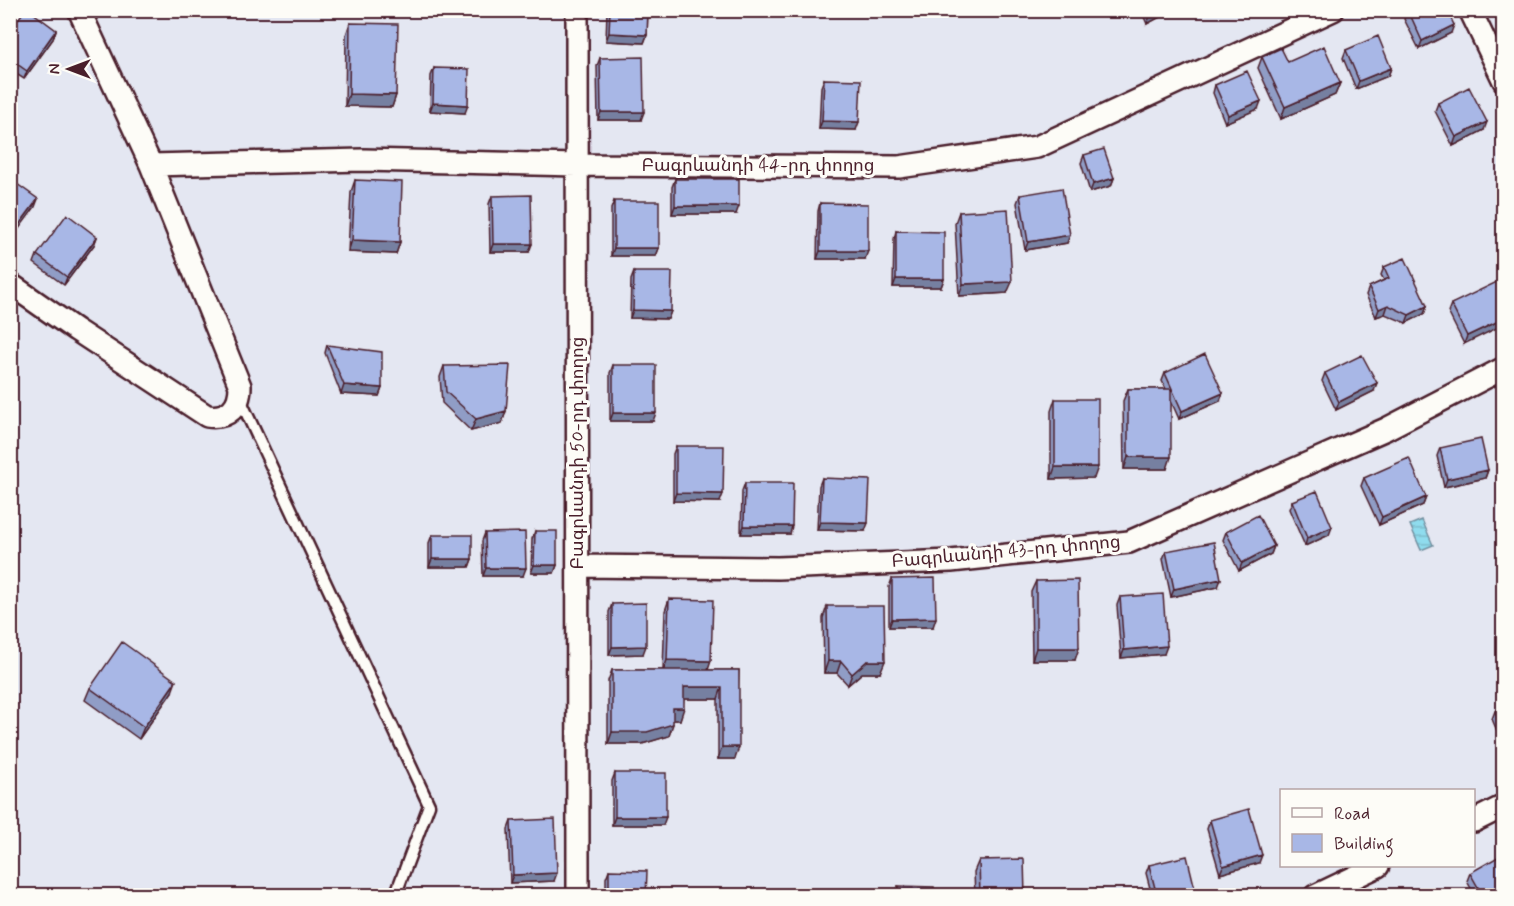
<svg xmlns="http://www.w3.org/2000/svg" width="1514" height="906" font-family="Mynerve,'Noto Sans Armenian',sans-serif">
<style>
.water{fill:url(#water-rules);stroke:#7390a0;stroke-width:1.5}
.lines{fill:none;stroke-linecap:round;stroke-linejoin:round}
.service-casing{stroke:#4a1f2b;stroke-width:15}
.minor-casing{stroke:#4a1f2b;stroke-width:26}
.service{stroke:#fdfcf7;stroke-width:10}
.minor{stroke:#fdfcf7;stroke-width:21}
.wall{fill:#909dc6;stroke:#4a1f2b;stroke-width:1.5}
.shaded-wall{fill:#7680a1;stroke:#4a1f2b;stroke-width:1.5}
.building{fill:#a8b7e6;stroke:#4a1f2b;stroke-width:1.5}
.labels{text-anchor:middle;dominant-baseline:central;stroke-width:6;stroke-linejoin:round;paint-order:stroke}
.street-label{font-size:18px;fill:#4a1f2b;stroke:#fdfcf7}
</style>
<defs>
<pattern id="water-rules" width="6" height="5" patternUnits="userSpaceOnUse" patternTransform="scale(1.5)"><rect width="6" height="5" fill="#8fdcee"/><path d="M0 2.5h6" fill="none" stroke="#7dbccc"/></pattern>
</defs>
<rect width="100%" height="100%" fill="#e4e7f2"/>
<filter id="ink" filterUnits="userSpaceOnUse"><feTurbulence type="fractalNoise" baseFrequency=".0167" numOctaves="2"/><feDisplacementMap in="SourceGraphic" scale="12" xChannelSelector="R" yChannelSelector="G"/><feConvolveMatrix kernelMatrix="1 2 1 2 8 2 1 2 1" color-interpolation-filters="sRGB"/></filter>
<g filter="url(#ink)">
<path class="water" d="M1422,520L1433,545L1421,550L1410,525Z"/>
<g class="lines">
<defs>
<path id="service" d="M240,399L429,805L395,896"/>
<path id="minor" d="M577,10L578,896
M1470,10L1504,81
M151,165L363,160L577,165L899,167L1037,147L1333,10
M10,284L76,330L207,416C228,419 240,407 240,386L151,165L79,10
M579,566L778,568L951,561L1129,542L1386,429L1504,368
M1474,821L1504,806
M1315,896L1378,866"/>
</defs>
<use href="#service" class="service-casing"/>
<use href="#minor" class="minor-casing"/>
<use href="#service" class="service"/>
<use href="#minor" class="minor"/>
</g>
<path class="wall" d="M607,10H648L647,35L644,43L606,41Z
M1141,10H1173L1147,24Z
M1498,10H1503V21Z
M1407,11L1451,33L1419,49L1404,19Z
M350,23L396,95L392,107L345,106L346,35Z
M10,30H56L53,39L24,79L10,70Z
M1346,50L1391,68L1388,76L1356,89L1343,58Z
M1262,57L1288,62L1340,83L1335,95L1281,119L1258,68Z
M600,58L641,120H598L597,66Z
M434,68L465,113L430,111L431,76Z
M824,79L856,130L819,129L821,87Z
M1215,85L1258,109L1225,123L1213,93Z
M1438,103L1484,130L1453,146L1435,111Z
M1084,155L1114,178L1111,186L1090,192L1081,163Z
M675,179L736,214H672V187Z
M355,180L400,242L396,254L348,252L351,192Z
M1020,195L1070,235L1067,243L1025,250L1017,203Z
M492,196L529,252H490L489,204Z
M614,201L659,248L656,256H611V209Z
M820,203L865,259H817L818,211Z
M959,212L1007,293L959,296L955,223Z
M896,231L944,279L941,287H893L894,239Z
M97,237L94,245L64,285L34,263L37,255Z
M1384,267L1427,306L1424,314L1406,323L1385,314L1376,317L1366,295L1369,287L1384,280L1381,275Z
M634,272L671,311L668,319L630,318L631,280Z
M1503,286L1464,344L1448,312L1451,304Z
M327,345L382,388L379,396L341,394L325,353Z
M613,365L653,421H610V373Z
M444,366L506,411L502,423L471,431L442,403L440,377Z
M1165,373L1220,401L1179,419L1171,401L1167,469H1124L1123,401L1128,389H1166L1162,381Z
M1325,373L1374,391L1336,410L1322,381Z
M1055,399L1094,478L1051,479V411Z
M676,446L720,502L673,501V454Z
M1440,448L1488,470L1485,478L1444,487L1437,456Z
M822,478L865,531L817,530L819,486Z
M1364,478L1426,497L1423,505L1379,525L1361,486Z
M745,483L790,534H741L742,491Z
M1292,501L1329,535L1305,546L1289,509Z
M535,531L557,565L554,573H531L532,539Z
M1226,532L1274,546L1271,554L1239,571L1223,540Z
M485,533L523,576H483L482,541Z
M432,535L472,559L469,567H429V543Z
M1166,551L1218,587L1171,597L1163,559Z
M892,579L933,627H889V587Z
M1036,581L1075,660H1032L1031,592Z
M1120,597L1164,654L1121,658L1117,605Z
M669,599L708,670H739L735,759H718V699H684L680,720H673L669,736L642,744H608V681L612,670H663L665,611Z
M612,604L643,654L609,655V612Z
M827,606L880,673H862L848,685L837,673H824L823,618Z
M90,688L172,692L139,739L85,700Z
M1503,707V745L1492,719L1495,711Z
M615,773L663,825H612V781Z
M1210,820L1259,863L1220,874L1207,829Z
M511,821L554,881L510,883L508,829Z
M979,860L1025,896H975L974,872Z
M1149,865L1195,896H1152L1146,873Z
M609,870L646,896H606V878Z
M1470,873L1503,896H1475L1467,881Z
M898,886L934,896H895Z"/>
<path class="shaded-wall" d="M1160,10H1173L1147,24L1150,16Z
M1454,25L1451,33L1419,49L1422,41Z
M56,30L53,39L24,79L27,71Z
M609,33L647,35L644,43L606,41Z
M1391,68L1388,76L1356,89L1359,81Z
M1340,83L1335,95L1281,119L1285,107Z
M349,94L396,95L392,107L345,106Z
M1261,101L1258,109L1225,123L1228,115Z
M433,103L468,105L465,113L430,111Z
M601,112H644L641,120H598Z
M822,121L859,122L856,130L819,129Z
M1487,122L1484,130L1453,146L1456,137Z
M1114,178L1111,186L1090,192L1093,184Z
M38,199L35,207L10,241V237Z
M675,206H739L736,214H672Z
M1070,235L1067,243L1025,250L1028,242Z
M97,237L94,245L64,285L67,277Z
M352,240L400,242L396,254L348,252Z
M493,244H532L529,252H490Z
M614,248H659L656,256H611Z
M820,251H868L865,259H817Z
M896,279H944L941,287H893Z
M1012,282L1007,293L959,296L963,284Z
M1388,305L1385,314L1376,317L1379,309Z
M1427,306L1424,314L1406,323L1409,315Z
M633,310L671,311L668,319L630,318Z
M1503,319V325L1464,344L1467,336Z
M1377,383L1374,391L1336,410L1339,402Z
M344,385L382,388L379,396L341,394Z
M1223,393L1220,401L1179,419L1182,411Z
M506,411L502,423L471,431L476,419Z
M613,413H656L653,421H610Z
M1128,457H1171L1167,469H1124Z
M1055,467H1098L1094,478L1051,479Z
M1488,470L1485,478L1444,487L1447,479Z
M676,493L723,494L720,502L673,501Z
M1426,497L1423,505L1379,525L1382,517Z
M820,522L868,523L865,531L817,530Z
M744,526H792L790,534H741Z
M1332,527L1329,535L1305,546L1307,538Z
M1274,546L1271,554L1239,571L1242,563Z
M432,559H472L469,567H429Z
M534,565H557L554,573H531Z
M486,568H526L523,576H483Z
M1221,579L1218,587L1171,597L1174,589Z
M936,618L933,627H889L892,619Z
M646,646L643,654L609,655L612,647Z
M1167,646L1164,654L1121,658L1124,650Z
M1036,648H1079L1075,660H1032Z
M667,660L711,661L707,673L663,672Z
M828,661H841L837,673H824Z
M867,661H885L880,673H862L848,685L852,674Z
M176,681L172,692L139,739L144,727Z
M684,687H722L718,699H680Z
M673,708H684L680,720H669Z
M673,724L669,736L642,744H608L612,732Z
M722,747H739L735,759H718Z
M615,817H666L663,825H612Z
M1262,855L1259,863L1220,874L1223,866Z
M557,873L554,881L510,883L513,875Z"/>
<path class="building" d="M25,10H29L56,30L27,71L10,59V30Z
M610,10H648L647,35L609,33Z
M1148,10H1160L1150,16Z
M1408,10H1447L1454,25L1422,41Z
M350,23L398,24L396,95L349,94Z
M1378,36L1391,68L1359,81L1346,50Z
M1324,46L1340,83L1285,107L1262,57L1281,48L1288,62Z
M643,57L644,112H601L600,58Z
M434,68L469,69L468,105L433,103Z
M1247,71L1261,101L1228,115L1215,85Z
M824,79L861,80L859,122L822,121Z
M1469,87L1487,122L1456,137L1438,103Z
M1104,149L1114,178L1093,184L1084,155Z
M10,179L38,199L10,237Z
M675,179H739V206H675Z
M355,180L402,182L400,242L352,240Z
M1062,188L1070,235L1028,242L1020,195Z
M531,195L532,244H493L492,196Z
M614,201H659V248H614Z
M820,203L868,204V251H820Z
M1008,209L1012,282L963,284L959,212Z
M67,214L97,237L67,277L37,255Z
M896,231L944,232V279H896Z
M1405,258L1427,306L1409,315L1388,305L1379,309L1369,287L1389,278L1384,267Z
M634,272H672L671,311L633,310Z
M1501,280L1503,286V319L1467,336L1451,304Z
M327,345L382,352V388L344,385Z
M1205,354L1223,393L1182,411L1165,373Z
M1362,355L1377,383L1339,402L1325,373Z
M510,365L506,411L476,419L446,392L444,366Z
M613,365H656V413H613Z
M1128,389H1171V457H1128Z
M1055,399H1098V467H1055Z
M1481,439L1488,470L1447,479L1440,448Z
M676,446H724L723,494L676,493Z
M1409,458L1426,497L1382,517L1364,478Z
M822,478L870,480L868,523L820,522Z
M745,483H793L792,526H744Z
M1317,491L1332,527L1307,538L1292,501Z
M1258,515L1274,546L1242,563L1226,532Z
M535,531H557V565H534Z
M525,532L526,568H486L485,533Z
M432,535H472V559H432Z
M1214,542L1221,579L1174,589L1166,551Z
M935,578L936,618L892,619V579Z
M1078,580L1079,648H1036V581Z
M1163,594L1167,646L1124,650L1120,597Z
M669,599L713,600L711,661L667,660Z
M646,603V646L612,647V604Z
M827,606H884L885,661H867L852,674L841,661H828Z
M122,642L176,681L144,727L90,688Z
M612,670H739V747H722V687H684V708H673V724L647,732H612Z
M1503,707V730L1495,711Z
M615,773H666V817H615Z
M1249,809L1262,855L1223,866L1210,820Z
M555,819L557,873L513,875L511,821Z
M1503,854V896H1483L1470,873Z
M1187,856L1196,893L1187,896H1157L1149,865Z
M1024,859L1025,896H980L979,860Z
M609,870L647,871L646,896H609Z
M898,886L934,887V896H898Z"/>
</g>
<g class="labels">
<g class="street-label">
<text x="758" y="166">Բագրևանդի 44-րդ փողոց</text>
<text transform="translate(578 453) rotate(-90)">Բագրևանդի 50-րդ փողոց</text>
<text transform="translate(1006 552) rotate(-5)">Բագրևանդի 43-րդ փողոց</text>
</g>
</g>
<rect width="1514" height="906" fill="none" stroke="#fdfcf7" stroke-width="36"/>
<rect x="18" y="18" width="1478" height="870" fill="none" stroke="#4a1f2b" stroke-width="2" filter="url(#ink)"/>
<rect x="1280" y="789" width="195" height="78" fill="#fdfcf7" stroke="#b5a4a5" stroke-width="1.5"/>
<rect x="1292" y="808" width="30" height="9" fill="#fdfcf7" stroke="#b5a4a5" stroke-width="1.5"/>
<text x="1334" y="819" font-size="18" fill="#4a1f2b">Road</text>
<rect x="1292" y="834" width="30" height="18" fill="#a8b7e6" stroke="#b5a4a5" stroke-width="1.5"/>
<text x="1334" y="849" font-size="18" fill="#4a1f2b">Building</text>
<g transform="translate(69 69) rotate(270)" stroke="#fdfcf7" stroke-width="4.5" paint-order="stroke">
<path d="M0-4.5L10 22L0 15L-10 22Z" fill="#4a1f2b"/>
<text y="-9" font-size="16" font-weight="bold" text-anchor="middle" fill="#4a1f2b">N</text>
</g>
</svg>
